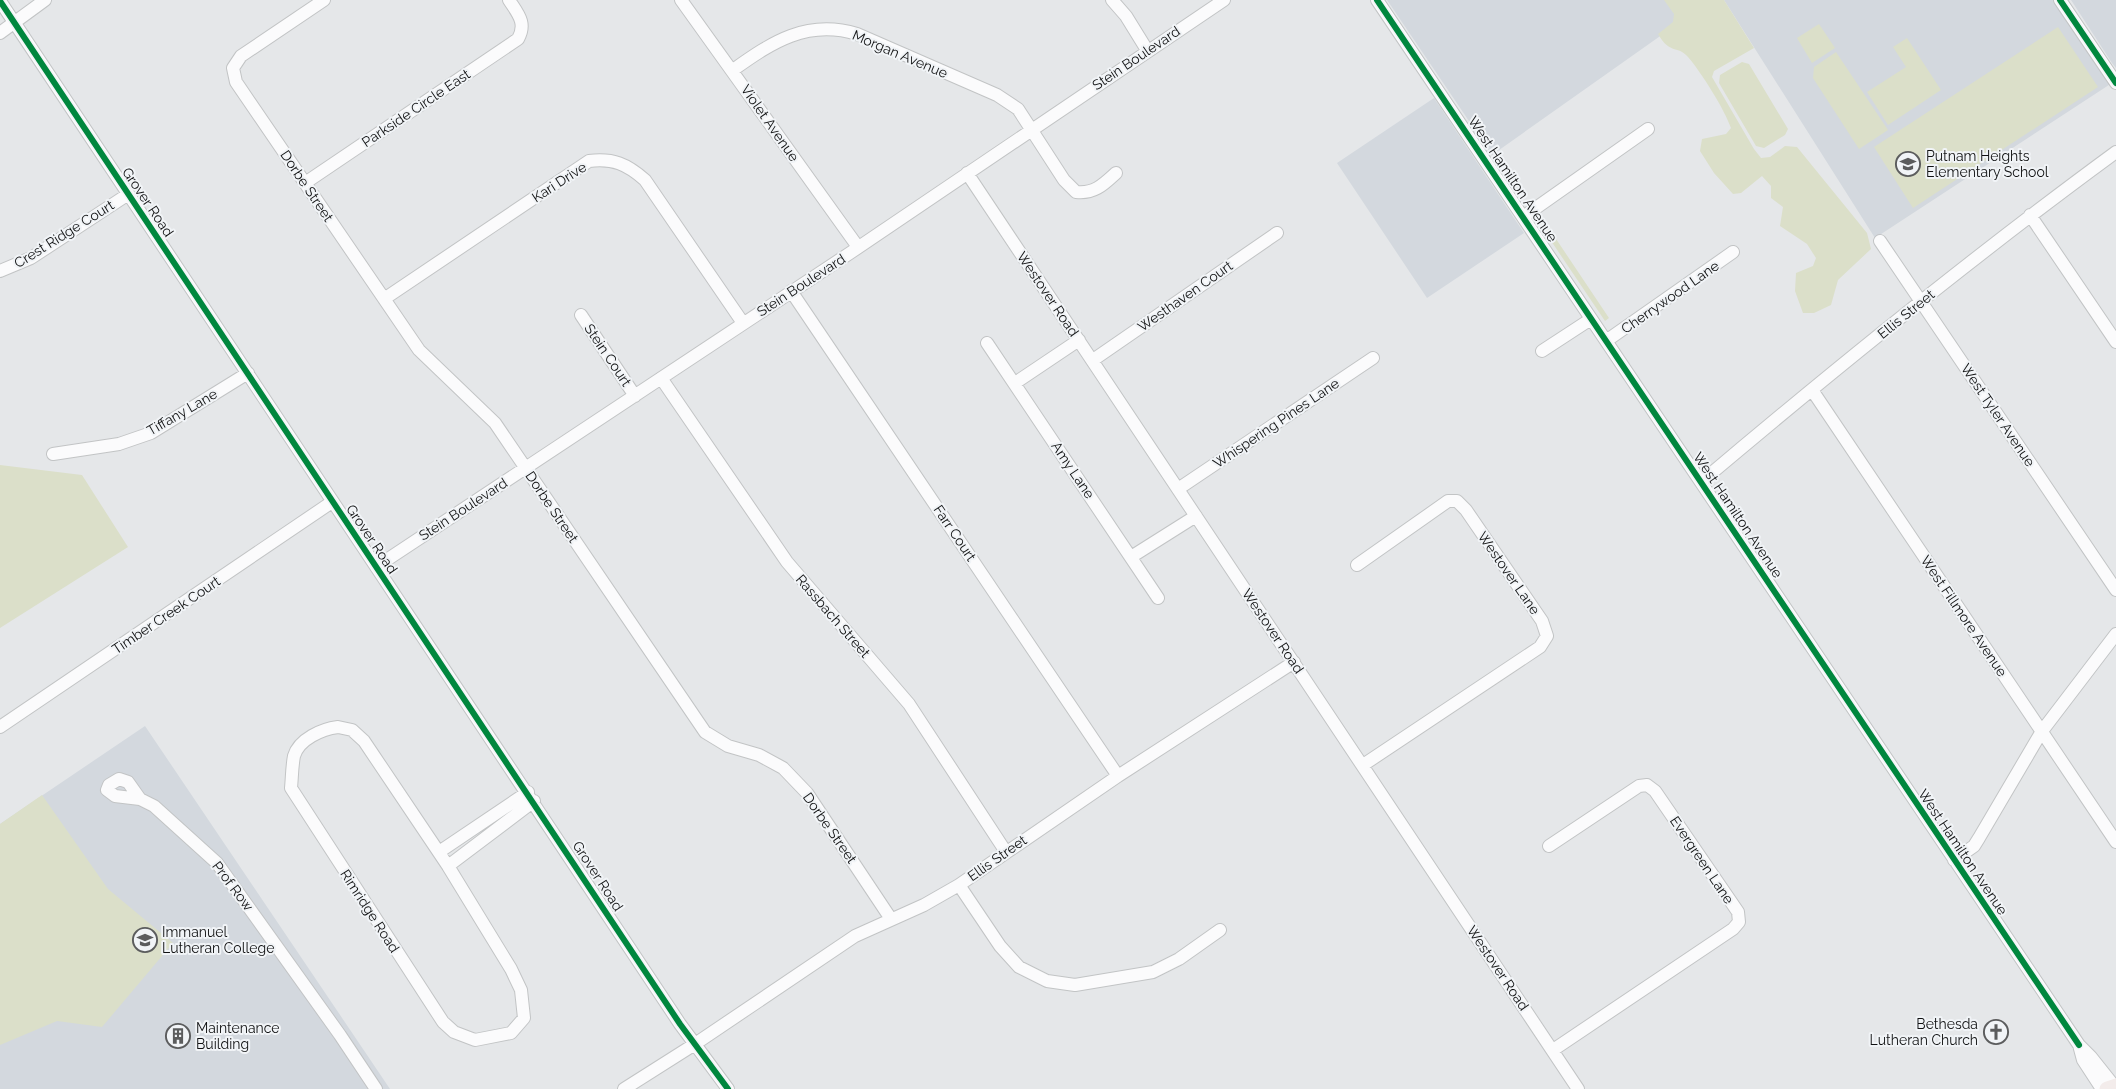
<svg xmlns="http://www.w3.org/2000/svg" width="2116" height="1089" font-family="Raleway,sans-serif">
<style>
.built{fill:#d3d8de}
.green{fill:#dbdfc9}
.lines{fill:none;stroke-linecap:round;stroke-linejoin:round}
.minor-casing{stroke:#c2c4c5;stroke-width:14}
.major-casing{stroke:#b6abaa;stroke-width:16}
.minor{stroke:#fbfbfc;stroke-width:12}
.major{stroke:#f3eceb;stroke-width:15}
.cycleway-casing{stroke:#f1f4f7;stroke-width:9}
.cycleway{stroke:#00873e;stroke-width:6}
.labels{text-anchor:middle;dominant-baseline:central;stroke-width:4;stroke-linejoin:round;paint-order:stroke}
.street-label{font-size:14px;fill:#101112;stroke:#f1f4f7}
.poi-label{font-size:14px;fill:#101112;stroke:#f1f4f7;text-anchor:start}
</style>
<rect width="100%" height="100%" fill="#e5e7e9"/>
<path class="built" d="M1387,0H1679L1690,15L1492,155Z
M1724,0H2060L2115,81L1875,238Z
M2071,0H2116V68L2112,63Z
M1434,98L1524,233L1427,298L1337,163Z
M145,726L390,1089H0V824Z"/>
<path class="green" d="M1664,0H1724L1754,48L1714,71L1712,77L1754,149L1761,158L1770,157L1785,146L1797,147L1867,233L1871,249L1838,280L1831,305L1814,313H1803L1795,291L1796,273L1813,266L1816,258L1807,244L1780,226L1783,207L1771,198V186L1762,176L1741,193L1733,194L1714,173L1700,151L1702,139L1726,134L1731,128C1725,110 1701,72 1688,57C1678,45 1670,55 1658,34L1673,22L1674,14Z
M1819,24L1835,48L1812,63L1797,38Z
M2058,27L2098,87L1913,208L1874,147Z
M1907,38L1941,90L1888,125L1867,92L1906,67L1893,47Z
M1836,52L1888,130L1859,149L1813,78L1814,67Z
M1742,62L1749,64L1788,129L1785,135L1764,148L1756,146L1719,83L1720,75Z
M1539,216L1542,218L1609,318L1605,321L1539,223Z
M0,465L82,475L128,547L0,628Z
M42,795L108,889L173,943L102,1027L57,1021L0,1045V824Z"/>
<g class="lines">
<defs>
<path id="minor" d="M324,0L241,56L233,68L236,82L419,350L495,423L705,732L728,746L759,755L783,768L807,793L891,919
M681,0L858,247
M1112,0L1126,16L1147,50
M1377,0L2079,1045L2091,1057L2114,1086
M2060,0L2116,83
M0,1L680,1024L728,1089
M0,33L45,0
M733,70C772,42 807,19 857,34L997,95L1018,109L1064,180L1076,192C1094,194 1103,185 1116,173
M967,173L1578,1089
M305,183L518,39C527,23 518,14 509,0
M2030,215L2116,342
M1523,217L1648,129
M1880,241L2116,590
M0,271L31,258L127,195
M791,291L1118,776
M384,299L589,161C613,158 627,164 645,180L743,323
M581,315L635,396
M1606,341L1733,252
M987,343L1158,598
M1542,351L1591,319
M1093,360L1277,233
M661,378L787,562L909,704L1006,852
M1015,383L1079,340
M1812,390L2116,842
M53,454L119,444L151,433L248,373
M1701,482C1836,368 1974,256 2116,152
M1178,489L1373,358
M1131,557L1196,516
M1357,565L1448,501H1457L1466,510L1542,621L1547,636L1540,647L1363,765
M376,567L850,253L1224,0
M0,727L332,502
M338,727L352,730L364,741L448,866L511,969L521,990L524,1018L511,1033L475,1040L454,1032L443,1022L291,788C292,778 292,766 294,756C299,739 322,729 338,727Z
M140,799L128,782L119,779L109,785L107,790L115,796L140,799L154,806L217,863L340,1035L376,1089
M1549,846L1639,786L1647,785L1655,791L1738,912L1739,922L1733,929L1553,1050
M439,852L528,792
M1954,860L1974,846L1979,838L2042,731L2116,634
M448,866L534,801
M959,885L1000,946L1019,967L1047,981L1075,985L1153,972L1179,959L1220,930
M2079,1045L2083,1060L2102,1089
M624,1089L695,1044L855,936L924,905L959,885L1118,776L1294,662"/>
<path id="major" d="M2107,1089L2116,1086"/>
</defs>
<use href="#minor" class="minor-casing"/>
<use href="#major" class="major-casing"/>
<use href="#minor" class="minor"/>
<use href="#major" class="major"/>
<defs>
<path id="cycleway" d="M1377,0L2079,1045
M2060,0L2116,83
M0,1L680,1024L728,1089"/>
</defs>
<use href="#cycleway" class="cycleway-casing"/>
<use href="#cycleway" class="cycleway"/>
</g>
<defs>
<symbol id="school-ring" viewBox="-11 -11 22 22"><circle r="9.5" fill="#f1f4f7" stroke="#5b5c5d" stroke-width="1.5"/><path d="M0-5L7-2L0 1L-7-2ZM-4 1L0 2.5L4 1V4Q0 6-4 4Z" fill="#5b5c5d"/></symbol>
<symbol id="university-ring" viewBox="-11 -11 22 22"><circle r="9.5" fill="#f1f4f7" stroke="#5b5c5d" stroke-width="1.5"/><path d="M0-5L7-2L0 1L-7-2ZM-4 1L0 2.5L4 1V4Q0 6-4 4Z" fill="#5b5c5d"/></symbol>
<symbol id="church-ring" viewBox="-11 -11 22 22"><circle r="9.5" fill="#f1f4f7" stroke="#5b5c5d" stroke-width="1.5"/><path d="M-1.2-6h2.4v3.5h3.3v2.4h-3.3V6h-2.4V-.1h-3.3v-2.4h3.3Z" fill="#5b5c5d"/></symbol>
<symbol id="building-ring" viewBox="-11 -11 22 22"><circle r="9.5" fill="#f1f4f7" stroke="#5b5c5d" stroke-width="1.5"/><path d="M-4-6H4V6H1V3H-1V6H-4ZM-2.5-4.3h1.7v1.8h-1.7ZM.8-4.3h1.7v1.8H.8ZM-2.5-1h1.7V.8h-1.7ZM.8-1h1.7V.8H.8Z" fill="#5b5c5d"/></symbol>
</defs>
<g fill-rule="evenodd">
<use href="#school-ring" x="1894" y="150" width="28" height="28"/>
<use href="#university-ring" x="131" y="926" width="28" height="28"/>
<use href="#church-ring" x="1982" y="1018" width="28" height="28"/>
<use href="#building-ring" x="164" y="1022" width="28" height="28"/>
</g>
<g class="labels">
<g class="street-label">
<text transform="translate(900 54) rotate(23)">Morgan Avenue</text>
<text transform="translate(1136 58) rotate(-34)">Stein Boulevard</text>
<text transform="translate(416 108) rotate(-34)">Parkside Circle East</text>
<text transform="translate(770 123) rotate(55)">Violet Avenue</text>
<text transform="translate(1513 179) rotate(56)">West Hamilton Avenue</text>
<text transform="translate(559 182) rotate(-33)">Kari Drive</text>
<text transform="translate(307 186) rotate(56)">Dorbe Street</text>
<text transform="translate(148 202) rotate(56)">Grover Road</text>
<text transform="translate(64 234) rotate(-32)">Crest Ridge Court</text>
<text transform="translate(801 285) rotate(-33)">Stein Boulevard</text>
<text transform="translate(1048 294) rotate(56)">Westover Road</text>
<text transform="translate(1185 296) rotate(-35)">Westhaven Court</text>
<text transform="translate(1670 297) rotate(-35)">Cherrywood Lane</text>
<text transform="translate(1906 314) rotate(-39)">Ellis Street</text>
<text transform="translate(608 355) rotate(56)">Stein Court</text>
<text transform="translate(182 412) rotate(-30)">Tiffany Lane</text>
<text transform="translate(1998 415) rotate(56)">West Tyler Avenue</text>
<text transform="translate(1276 423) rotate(-34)">Whispering Pines Lane</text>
<text transform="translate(1073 470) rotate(56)">Amy Lane</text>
<text transform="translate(552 507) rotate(56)">Dorbe Street</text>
<text transform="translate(463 509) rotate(-33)">Stein Boulevard</text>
<text transform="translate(1738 515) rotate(56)">West Hamilton Avenue</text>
<text transform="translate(955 533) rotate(56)">Farr Court</text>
<text transform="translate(372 539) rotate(56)">Grover Road</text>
<text transform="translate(1509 573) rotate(55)">Westover Lane</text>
<text transform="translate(166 615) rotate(-34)">Timber Creek Court</text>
<text transform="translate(833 616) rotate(49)">Rassbach Street</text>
<text transform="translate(1964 616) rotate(56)">West Fillmore Avenue</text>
<text transform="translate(1273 631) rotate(56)">Westover Road</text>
<text transform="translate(830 828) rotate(55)">Dorbe Street</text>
<text transform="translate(1963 852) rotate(56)">West Hamilton Avenue</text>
<text transform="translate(997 858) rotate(-35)">Ellis Street</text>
<text transform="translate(1702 860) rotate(56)">Evergreen Lane</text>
<text transform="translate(598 876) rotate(57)">Grover Road</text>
<text transform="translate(233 886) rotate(53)">Prof Row</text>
<text transform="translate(370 911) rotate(57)">Rimridge Road</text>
<text transform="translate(1498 968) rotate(56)">Westover Road</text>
</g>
<g class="poi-label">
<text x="1926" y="156">Putnam Heights<tspan x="1926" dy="16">Elementary School</tspan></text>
<text x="162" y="932">Immanuel<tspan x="162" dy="16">Lutheran College</tspan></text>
<text x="1978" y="1024" text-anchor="end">Bethesda<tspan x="1978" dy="16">Lutheran Church</tspan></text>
<text x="196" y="1028">Maintenance<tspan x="196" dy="16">Building</tspan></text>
</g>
</g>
</svg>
